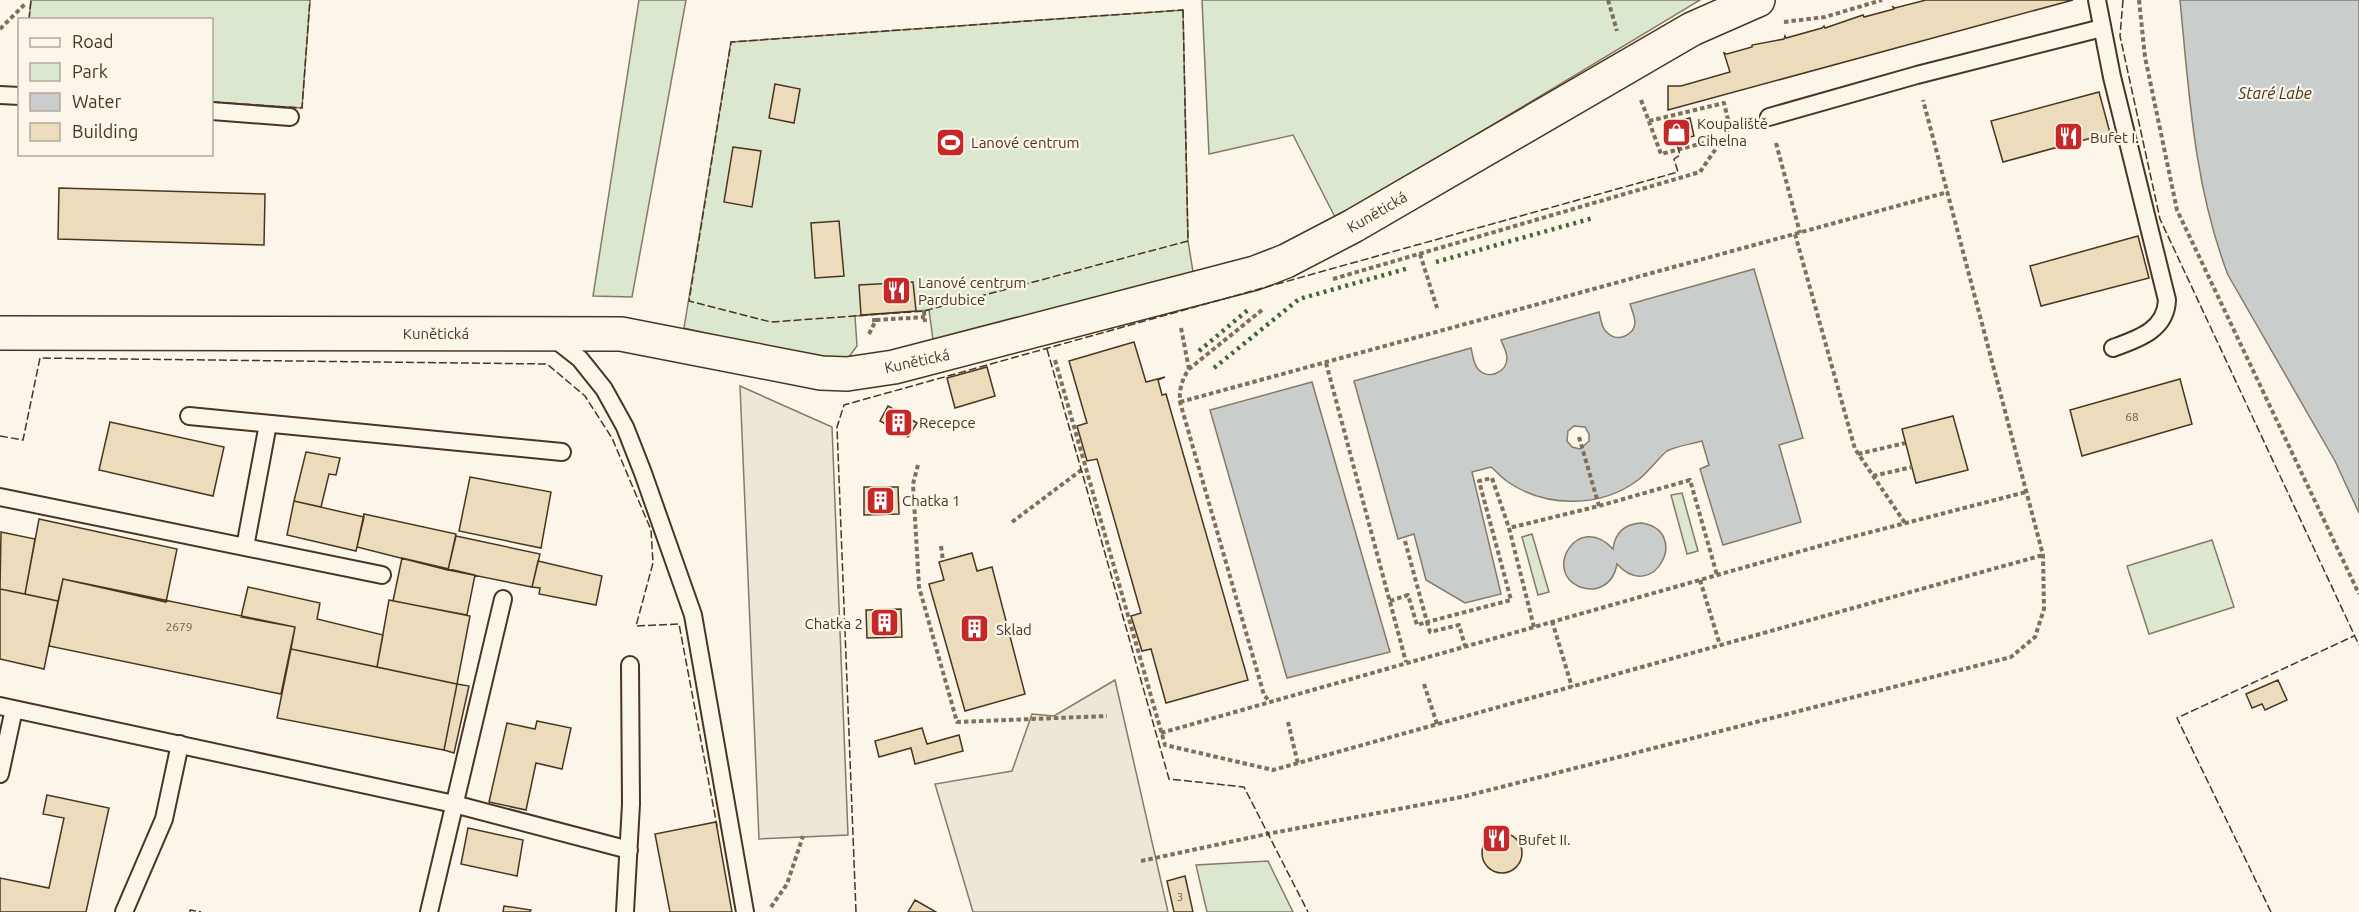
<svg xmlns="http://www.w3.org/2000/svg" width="2359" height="912" font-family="Ubuntu,sans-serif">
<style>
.green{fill:#dce7d0;stroke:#887966;stroke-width:1.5}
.parking{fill:#ede7d9;stroke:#887966;stroke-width:1.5}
.water{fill:#c9cecd;stroke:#887966;stroke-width:1.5;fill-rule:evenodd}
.building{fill:#ecdcbc;stroke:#4a3520;stroke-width:1.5}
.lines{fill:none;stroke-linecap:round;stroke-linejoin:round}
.lane-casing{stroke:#4a3520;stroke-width:20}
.street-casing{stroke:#4a3520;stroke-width:36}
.path{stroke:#7f6f5c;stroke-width:4;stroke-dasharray:4.5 3;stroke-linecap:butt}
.lane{stroke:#fbf6e9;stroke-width:16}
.street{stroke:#fbf6e9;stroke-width:33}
.hedge{stroke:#436837;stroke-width:4.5;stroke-dasharray:3 4.5;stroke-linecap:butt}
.fence{stroke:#4a3520;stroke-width:1.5;stroke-dasharray:8 3;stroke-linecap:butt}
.labels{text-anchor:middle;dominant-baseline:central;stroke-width:4.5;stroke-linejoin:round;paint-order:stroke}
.number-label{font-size:12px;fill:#725f47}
.poi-label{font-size:15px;fill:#4a3520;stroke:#fbf6e9;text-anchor:start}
.street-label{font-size:15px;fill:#4a3520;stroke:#fbf6e9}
.water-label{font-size:16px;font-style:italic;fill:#4a3520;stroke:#fbf6e9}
</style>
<rect width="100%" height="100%" fill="#fbf6e9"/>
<path class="green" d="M31,0H310L302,108L212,102V20L29,19Z
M639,0H686L632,297L593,296Z
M1202,0H1700L1336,219L1293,135L1209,154Z
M1183,10L1188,241L1194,278L934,347L929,310L855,316L857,346L843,365L684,328L731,42Z
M1682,493L1698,551L1687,554L1671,495Z
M1532,534L1549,592L1538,595L1522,537Z
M2212,540L2234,607L2149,634L2127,566Z
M1268,861L1293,912H1207L1196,865Z"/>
<path class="parking" d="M740,386L832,427L848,835L759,839Z
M1115,680L1168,912H973L935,784L1012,771L1032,714L1054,716Z"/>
<path class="water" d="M2180,0H2359V513L2335,461L2228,275C2194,186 2189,93 2180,0Z
M1754,269L1803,438L1779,445L1801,522L1723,545L1700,469L1709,465L1702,441C1692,444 1676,446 1667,451C1660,456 1648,473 1638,480C1601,508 1546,508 1508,482C1502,478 1497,472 1491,467L1472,472L1501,594L1465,603L1426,580L1414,534L1398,539L1354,381L1471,348C1473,355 1473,365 1479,370C1489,380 1507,372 1507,358C1507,352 1503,345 1501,340L1599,312C1601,320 1602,330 1609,334C1618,342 1634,335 1635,323C1635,317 1632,310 1630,304ZM1574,426L1585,427L1589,434V441L1580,449L1572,447L1567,441L1568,431Z
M1312,382L1390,652L1287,678L1210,410Z
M1641,523C1692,530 1654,605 1617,564C1615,575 1610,584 1598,588C1592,590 1586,589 1580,587C1542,572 1578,511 1613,549C1615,533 1625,524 1641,523Z"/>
<path class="building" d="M1926,0H2073L1668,110V86H1681L1730,72L1724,53L1727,54L1752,47V45L1784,39L1785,36L1786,38L1822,28L1824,26L1825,28L1863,15L1864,17L1894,9L1893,7L1895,8Z
M775,84L800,89L794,123L769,118Z
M2099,92L2110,133L2003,162L1991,121Z
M1690,118L1694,136L1676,141L1671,123Z
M733,147L761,151L752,207L724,202Z
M59,188L265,194L264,245L58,239Z
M839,221L844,276L815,278L811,223Z
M2138,236L2149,278L2041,306L2030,266Z
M913,282L916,311L861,315L859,285Z
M1134,342L1146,382L1165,377L1158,380L1162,395L1166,394L1248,680L1166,703L1151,649L1142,651L1131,616L1141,613L1097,459L1087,461L1077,426L1087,423L1069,361Z
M987,367L995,396L955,408L947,378Z
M2180,379L2192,424L2082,456L2070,410Z
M888,406L917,423L908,437L880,421Z
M1953,416L1968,470L1916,483L1902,429Z
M110,422L224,447L213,496L99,470Z
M306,452L340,458L336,475L329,474L321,507L294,501Z
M470,477L551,492L541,548L459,531Z
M864,487H898L899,514L864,515Z
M294,501L364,517L356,551L287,535Z
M364,514L456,534L448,570L357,547Z
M39,519L177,549L166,602L63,579L58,601L25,594Z
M1,532L35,539L25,594L0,589Z
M456,536L540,554L532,587L448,570Z
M972,553L977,571L992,567L1025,694L965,711L929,584L944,580L939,562Z
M402,558L475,575L467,615L393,601Z
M538,561L602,576L596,605L539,594L540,588L532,587Z
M63,579L295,627L281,694L49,646Z
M248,587L320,603L317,619L383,635L377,667L291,649L295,627L241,617Z
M0,589L58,601L44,669L0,659Z
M389,600L470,616L457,684L377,667Z
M901,609L902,637L867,638L866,610Z
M291,649L457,684L444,750L277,718Z
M2278,680L2287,700L2265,710L2262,704L2252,708L2246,694Z
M457,684L469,686L454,753L444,750Z
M537,721L571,728L562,769L536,763L526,810L489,802L507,723L535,729Z
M922,728L927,744L959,735L963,751L915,764L911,748L879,757L875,741Z
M47,795L109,808L86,912H0V878L49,888L64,818L43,814Z
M716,822L732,912H670L655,834Z
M468,828L523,840L517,876L461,864Z
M1482 853a20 20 0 1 1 40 0a20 20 0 1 1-40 0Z
M1185,876L1193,912H1174L1167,881Z
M915,900L936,912H908Z
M504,906L531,910L530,912H503Z"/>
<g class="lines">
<defs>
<path id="lane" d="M2097,0L2112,77L2167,300C2166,330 2138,339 2113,348
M0,95L20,96
M212,111L290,117
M1769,117L1917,75L2102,28
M552,337L580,359L604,389L625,427L643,473L693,615L745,912
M189,416L562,452
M0,497L382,575
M245,547L268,424
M0,706L454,804L629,850
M0,774L14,709
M124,912L164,819L180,744
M429,912L503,599
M625,912L631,804L630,665"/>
<path id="street" d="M0,333L621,334L821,373L847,374L894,367L1255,273L1286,261L1353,226L1692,29L1758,0"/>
</defs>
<use href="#lane" class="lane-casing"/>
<use href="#street" class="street-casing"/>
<path class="path" d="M1608,0L1617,31
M2139,0L2145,57L2177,210L2359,594
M1784,22L1825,17L1882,0
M0,29L26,3
M1641,100L1661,154L1723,138
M1649,121L1724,103L1730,128
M1776,143L1800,233
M1795,234L1855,449L1905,523
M1420,254L1437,308
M1333,279L1700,172L1730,128L1745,124
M1262,310L1189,369C1182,379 1179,390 1180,402L1264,695L1269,701
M924,311L925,322
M876,320L925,317
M1181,328L1189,369
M869,334L876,320H869
M1055,360L1165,745L1273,770L2043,555
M1326,363L1406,662
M1180,402L1948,192
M1579,437L1599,506
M1858,454L1905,443
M918,465L913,484L919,587L957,722L1107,716
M1873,476L1912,467
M1012,522L1084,468
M1405,541L1427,622L1511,600L1479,481L1492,478L1509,528
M941,546L943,561
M1700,580L1720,645
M1390,601L1408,595L1417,625L1427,622L1430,632L1459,625L1465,646
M1552,621L1572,687
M1534,627L1509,528L1599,506L1690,480L1717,575
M1424,684L1437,724
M1288,722L1298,764
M1161,733L1844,539L2026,492
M1141,861L1267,834L1462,797L2011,657L2035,637L2044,609L2043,555L1923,100
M771,907L787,884L803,836"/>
<use href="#lane" class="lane"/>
<use href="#street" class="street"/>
<path class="hedge" d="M1436,262L1593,218
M1199,351L1249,309
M1214,368L1299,299L1409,268"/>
<path class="fence" d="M2123,0L2120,36L2160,219L2359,645
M1183,10L1188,241L924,311L771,322L689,301L731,42Z
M29,20L31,0
M212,102L302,108L310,0
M1047,349L1169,779L1244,787L1308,912
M0,436L23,440L40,358L547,364L585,396L612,438L651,530L653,563L636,626L679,624L717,826
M190,912V910L201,912
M856,912L837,427L844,405L1678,172L1674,159L1680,155L1676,141
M2271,912L2177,718L2354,636"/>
</g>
<defs>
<symbol id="shop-square" viewBox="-11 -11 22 22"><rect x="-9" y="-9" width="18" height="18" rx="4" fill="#c62828" stroke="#fbf6e9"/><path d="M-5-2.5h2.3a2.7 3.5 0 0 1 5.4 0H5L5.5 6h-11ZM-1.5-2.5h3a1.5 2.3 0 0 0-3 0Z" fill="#fff"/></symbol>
<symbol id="restaurant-square" viewBox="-11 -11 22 22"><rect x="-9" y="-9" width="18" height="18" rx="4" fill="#c62828" stroke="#fbf6e9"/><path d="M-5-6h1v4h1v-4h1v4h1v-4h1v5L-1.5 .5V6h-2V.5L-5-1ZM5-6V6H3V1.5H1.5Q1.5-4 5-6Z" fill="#fff"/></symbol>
<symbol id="stadium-square" viewBox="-11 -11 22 22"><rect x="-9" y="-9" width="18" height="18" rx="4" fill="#c62828" stroke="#fbf6e9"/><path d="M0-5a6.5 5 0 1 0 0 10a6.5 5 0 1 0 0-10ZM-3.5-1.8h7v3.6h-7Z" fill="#fff"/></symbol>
<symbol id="building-square" viewBox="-11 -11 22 22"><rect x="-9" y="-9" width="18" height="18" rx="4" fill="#c62828" stroke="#fbf6e9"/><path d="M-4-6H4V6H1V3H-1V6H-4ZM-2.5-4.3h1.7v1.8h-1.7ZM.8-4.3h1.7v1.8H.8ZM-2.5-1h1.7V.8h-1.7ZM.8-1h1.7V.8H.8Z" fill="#fff"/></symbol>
</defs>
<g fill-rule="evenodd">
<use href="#shop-square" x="1660" y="116" width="33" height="33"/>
<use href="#restaurant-square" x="2052" y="120" width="33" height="33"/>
<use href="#stadium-square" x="934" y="126" width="33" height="33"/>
<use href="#restaurant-square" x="880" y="274" width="33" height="33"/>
<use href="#building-square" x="882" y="406" width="33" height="33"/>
<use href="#building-square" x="864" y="484" width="33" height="33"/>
<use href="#building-square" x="868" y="606" width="33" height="33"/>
<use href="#building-square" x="958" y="612" width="33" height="33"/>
<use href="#restaurant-square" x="1480" y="822" width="33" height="33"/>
</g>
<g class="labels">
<g class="number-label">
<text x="2132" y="416">68</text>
<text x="179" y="626">2679</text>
<text x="1180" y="896">3</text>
</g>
<g class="poi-label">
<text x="1697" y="123">Koupaliště<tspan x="1697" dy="17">Cihelna</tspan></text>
<text x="2090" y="137">Bufet I.</text>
<text x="971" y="142">Lanové centrum</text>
<text x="918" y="282">Lanové centrum<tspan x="918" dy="17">Pardubice</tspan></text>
<text x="919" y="422">Recepce</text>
<text x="902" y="500">Chatka 1</text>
<text x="863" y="623" text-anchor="end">Chatka 2</text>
<text x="996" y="629">Sklad</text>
<text x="1518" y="839">Bufet II.</text>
</g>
<g class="street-label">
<text transform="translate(1377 212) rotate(-30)">Kunětická</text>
<text x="436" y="333">Kunětická</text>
<text transform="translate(917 361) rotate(-12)">Kunětická</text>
</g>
<g class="water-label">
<text x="2275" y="93">Staré Labe</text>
</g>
</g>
<rect x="18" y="18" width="195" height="138" fill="#fbf6e9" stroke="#b4a999" stroke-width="1.5"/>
<rect x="30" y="38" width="30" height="9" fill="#fbf6e9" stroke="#b4a999" stroke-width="1.5"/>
<text x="72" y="48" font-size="18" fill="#4a3520">Road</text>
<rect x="30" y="63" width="30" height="18" fill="#dce7d0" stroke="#b4a999" stroke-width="1.5"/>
<text x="72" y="78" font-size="18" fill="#4a3520">Park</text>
<rect x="30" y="93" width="30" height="18" fill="#c9cecd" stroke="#b4a999" stroke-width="1.5"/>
<text x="72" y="108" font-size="18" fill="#4a3520">Water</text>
<rect x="30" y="123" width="30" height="18" fill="#ecdcbc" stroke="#b4a999" stroke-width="1.5"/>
<text x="72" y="138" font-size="18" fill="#4a3520">Building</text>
</svg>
